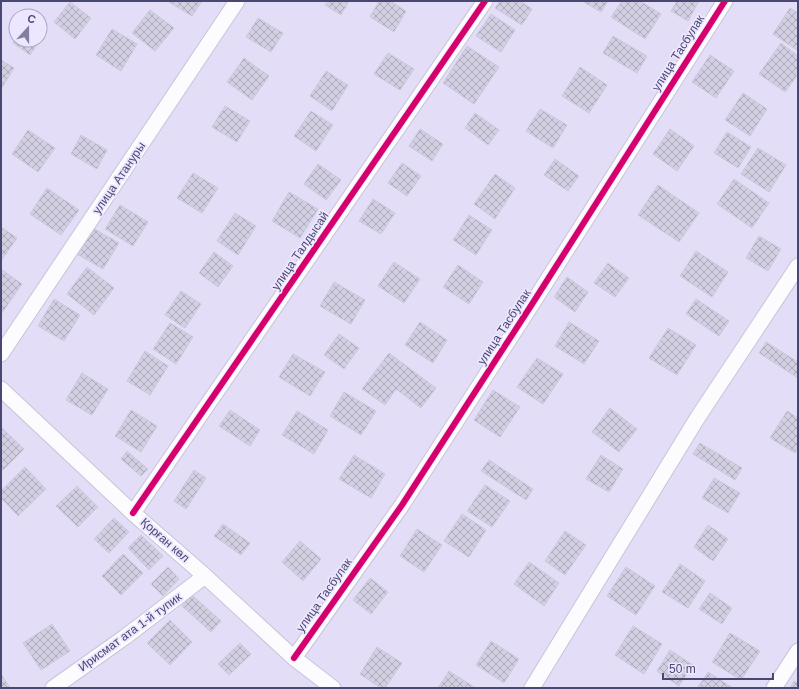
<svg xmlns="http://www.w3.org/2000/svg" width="799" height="689" font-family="Helvetica,sans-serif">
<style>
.residential{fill:#e3ddf7;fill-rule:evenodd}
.building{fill:url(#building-cross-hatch);stroke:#ccc9de}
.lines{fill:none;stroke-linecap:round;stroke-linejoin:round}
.minor-casing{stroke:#c7c5d6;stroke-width:17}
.minor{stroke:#fcfbfe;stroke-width:15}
.cycleway-casing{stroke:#ede6ff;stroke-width:8}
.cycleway{stroke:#d6006c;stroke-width:6}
.labels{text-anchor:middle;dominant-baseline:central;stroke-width:3.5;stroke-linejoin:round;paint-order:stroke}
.street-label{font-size:12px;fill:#494872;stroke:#ede6ff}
</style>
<defs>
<pattern id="building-cross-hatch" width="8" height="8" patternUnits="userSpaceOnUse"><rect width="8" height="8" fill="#d1cfe1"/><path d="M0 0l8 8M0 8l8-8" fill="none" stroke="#acaabb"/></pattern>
</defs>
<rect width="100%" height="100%" fill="#ebe7f5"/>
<path class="residential" d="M1,1H798V688H1ZM16,16H40V40H16Z"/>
<path class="building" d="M169,1H202L192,16L169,2Z
M328,1H349L341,15L325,5Z
M379,1H390L406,11L394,32L370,17Z
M500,1H520L532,9L522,25L495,8Z
M582,1H608L601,12Z
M622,1H640L661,14L645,39L611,17Z
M677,1H699L688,21L671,11Z
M70,2L91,18L75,39L54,22Z
M790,8L798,13V49L797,50L773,34Z
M150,10L174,28L155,51L132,33Z
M491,14L515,30L501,52L476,36Z
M258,18L283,33L271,52L246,37Z
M40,28L46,32L30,55L13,43L16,39V40H40Z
M112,29L137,44L121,71L96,55Z
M613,36L647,56L637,73L603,53Z
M781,43L798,56V74L785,92L759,74Z
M467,46L499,67L474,104L443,83Z
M388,53L414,69L400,90L374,74Z
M710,55L734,71L716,98L692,82Z
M244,58L269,76L252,100L227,82Z
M1,60L14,68L1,89Z
M580,67L607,85L589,113L562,96Z
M326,71L348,85L332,111L310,96Z
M743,93L767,109L750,136L725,120Z
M225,106L250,121L237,142L212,127Z
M540,109L567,125L553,148L526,131Z
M311,111L333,125L316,151L294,136Z
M475,113L499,130L488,145L465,128Z
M420,129L443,144L432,161L409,146Z
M670,129L694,146L677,171L653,154Z
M28,130L55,148L38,172L12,154Z
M727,132L751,147L738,168L714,153Z
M81,135L107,150L97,169L71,154Z
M758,148L786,165L769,192L741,174Z
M555,159L579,176L568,191L544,175Z
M402,163L421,176L407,196L388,183Z
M318,164L341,180L326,200L304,184Z
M193,173L218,188L202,213L177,198Z
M495,174L515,188L495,219L474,204Z
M734,179L769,203L752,228L717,204Z
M658,185L699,213L679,242L638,215Z
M47,188L79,210L61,235L30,214Z
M289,192L318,209L300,238L272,221Z
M373,199L395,213L381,234L359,221Z
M120,205L148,222L133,246L105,229Z
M235,213L256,226L238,255L217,241Z
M469,215L492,230L476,255L453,240Z
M1,227L17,238L1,261Z
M93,228L119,243L103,269L77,254Z
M759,236L781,249L768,271L746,258Z
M696,251L728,272L712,297L680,276Z
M214,252L233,266L218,287L199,273Z
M394,262L420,279L404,303L378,286Z
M608,263L629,278L615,297L594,283Z
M458,265L483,282L469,304L443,287Z
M87,267L114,288L94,315L67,294Z
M1,269L22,284L2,313L1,312Z
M567,277L588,292L575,312L554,297Z
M334,282L365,300L351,324L320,306Z
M181,291L201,304L185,328L165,315Z
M54,299L80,315L64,341L38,326Z
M696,299L729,321L719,336L686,314Z
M420,322L447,340L433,363L405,345Z
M569,322L599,341L584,364L555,346Z
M170,323L193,337L176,364L153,349Z
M668,328L696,345L677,375L649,358Z
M339,334L359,348L344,369L324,355Z
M766,342L798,362V378L759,353Z
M145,351L168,366L150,395L127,381Z
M389,353L436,388L421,408L396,389L385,405L362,389Z
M293,354L325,372L310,396L279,377Z
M537,358L563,374L543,404L517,387Z
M82,373L108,389L92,415L66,400Z
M493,390L520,407L500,437L474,420Z
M344,392L376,411L361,435L330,416Z
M610,408L637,429L619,452L592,432Z
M131,410L157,426L141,452L115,436Z
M230,410L260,430L250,446L219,426Z
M297,411L328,430L314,454L282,435Z
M787,411L798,418V448L795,453L770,438Z
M2,428L24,449L3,470L1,468V429Z
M700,443L742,468L735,480L693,454Z
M127,451L148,469L141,476L121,459Z
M354,455L385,474L371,498L339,479Z
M601,455L623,469L609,492L586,479Z
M489,460L533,489L526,500L481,471Z
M25,467L46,489L18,516L1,498V491Z
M194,470L206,478L186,509L174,501Z
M714,478L740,493L728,513L702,498Z
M485,485L510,501L492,527L467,511Z
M77,486L98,507L78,527L56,506Z
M462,514L486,530L469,557L444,541Z
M114,518L129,532L109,553L94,539Z
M223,524L250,543L241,555L214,536Z
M708,525L728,539L713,561L694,547Z
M417,529L442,545L424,572L400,556Z
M565,531L586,545L565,575L545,561Z
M141,535L163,556L149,570L128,548Z
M300,541L321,559L303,581L282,562Z
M123,554L143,573L121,595L102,576Z
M529,562L559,583L544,606L514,584Z
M680,564L705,581L688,608L662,592Z
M168,567L179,579L163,596L151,584Z
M626,567L655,586L636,615L607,596Z
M370,578L388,592L371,614L353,600Z
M710,593L732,608L722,624L699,609Z
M192,595L221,621L211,632L182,606Z
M170,620L192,642L170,665L147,643Z
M52,624L70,651L41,670L23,643Z
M633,626L662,644L644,674L615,655Z
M730,633L760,651L741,680L712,662Z
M491,641L519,659L504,683L476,665Z
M240,643L251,654L229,675L218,664Z
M377,647L402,663L385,688H381L360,674Z
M670,650L693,665L679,686L657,671Z
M449,671L474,687L473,688H438Z
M708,672L733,688H699L698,687Z
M1,674L10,688H1Z
M794,681L798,683V688H790Z"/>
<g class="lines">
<defs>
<path id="minor" d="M1,354L237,1
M1,389L133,513L205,576L294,658L333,688
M133,513L485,1
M294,658L402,505L534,301L725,1
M53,688L125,637L205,576
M532,688L698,417L798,266
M774,688L798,651"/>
</defs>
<use href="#minor" class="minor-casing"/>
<use href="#minor" class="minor"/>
<defs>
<path id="cycleway" d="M133,513L485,1
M294,658L402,505L534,301L725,1"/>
</defs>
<use href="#cycleway" class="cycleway-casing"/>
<use href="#cycleway" class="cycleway"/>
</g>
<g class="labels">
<g class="street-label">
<text transform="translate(678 53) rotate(-58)">улица Тасбулак</text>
<text transform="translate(119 178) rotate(-56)">улица Атануры</text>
<text transform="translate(300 251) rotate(-56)">улица Талдысай</text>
<text transform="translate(504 327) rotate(-57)">улица Тасбулак</text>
<text transform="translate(165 540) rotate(41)">Қорған көл</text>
<text transform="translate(324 595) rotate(-55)">улица Тасбулак</text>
<text transform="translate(130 632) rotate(-36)">Ирисмат ата 1-й тупик</text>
</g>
</g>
<rect width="799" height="689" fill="none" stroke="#494872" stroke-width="4"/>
<g transform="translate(28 28) rotate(21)"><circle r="19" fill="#ede6ff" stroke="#aba7c7"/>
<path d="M0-3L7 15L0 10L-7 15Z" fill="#8280a0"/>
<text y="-6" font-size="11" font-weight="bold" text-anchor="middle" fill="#494872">С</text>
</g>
<path d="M663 673v6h110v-6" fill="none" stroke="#494872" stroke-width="2"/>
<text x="669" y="673" font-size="12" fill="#494872" stroke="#ede6ff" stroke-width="3" paint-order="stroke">50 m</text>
</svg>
